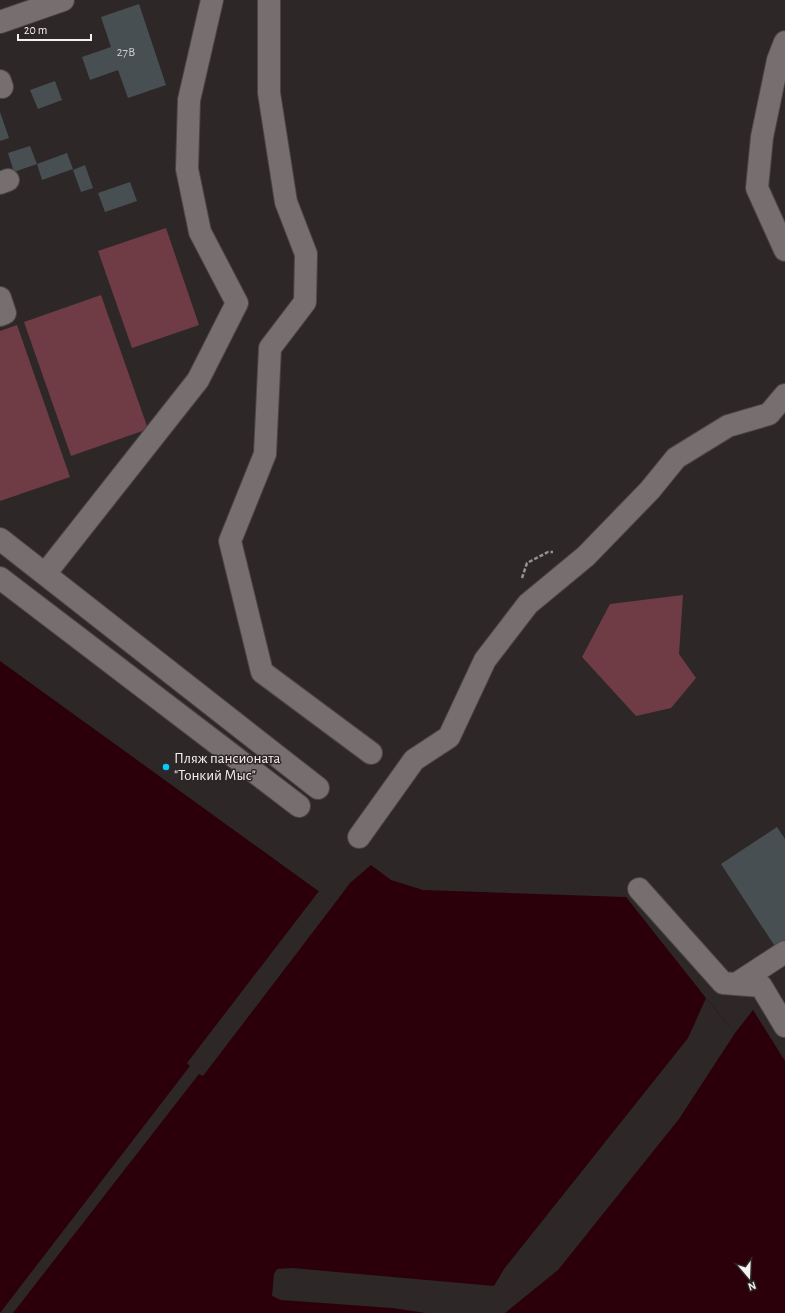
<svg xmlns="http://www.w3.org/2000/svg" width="785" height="1313" font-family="'Alegreya Sans',sans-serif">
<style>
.green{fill:#6f3c46}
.water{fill:#2b000b}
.pier{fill:#2d2727}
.building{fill:#484f52}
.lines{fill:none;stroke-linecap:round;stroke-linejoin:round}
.minor-casing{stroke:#4b4546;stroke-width:24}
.path{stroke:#969091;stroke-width:2.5;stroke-dasharray:4 2;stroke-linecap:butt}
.minor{stroke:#766e6f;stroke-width:22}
.poi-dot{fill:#05cbf9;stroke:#2d2727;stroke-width:1.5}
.labels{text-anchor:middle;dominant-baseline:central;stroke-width:3;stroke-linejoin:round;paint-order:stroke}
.number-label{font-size:13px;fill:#cac8c9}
.poi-label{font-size:15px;fill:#f5f0f1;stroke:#2d2727;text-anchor:start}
</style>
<rect width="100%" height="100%" fill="#2d2727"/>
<path class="green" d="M166,228L199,325L132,348L98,251Z
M101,295L148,429L71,456L24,322Z
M17,325L70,477L0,501V331Z
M683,595L679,654L696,678L671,708L636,716L582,657L610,604Z"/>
<path class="water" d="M0,661L335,903L350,883L371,865L391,880L423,890L626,897L706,998L735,1033L753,1010L785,1061V1313H0Z"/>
<path class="pier" d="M319,891L335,903L203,1076L199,1074L13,1313H0L190,1066L187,1063Z
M706,998L735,1033L679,1119L558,1270L505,1313H426L392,1308L281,1300L272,1296L274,1274L277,1269L292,1268L494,1286L504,1269L688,1038Z"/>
<path class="building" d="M139,4L166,85L128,98L118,70L90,80L82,57L111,47L101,17Z
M55,81L62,100L38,109L30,90Z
M0,112L9,138L0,141Z
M30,146L37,164L14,172L8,153Z
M67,153L73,169L42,180L37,164Z
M85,165L93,188L81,192L73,170Z
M130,182L137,201L105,212L98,193Z
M777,827L785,839V946L778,951L721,864Z"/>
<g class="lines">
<defs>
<path id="minor" d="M269,0V93L286,202L306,254L305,302L270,348L265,454L230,541L262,672L371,753
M0,22L63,0
M785,42L778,60L762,137L757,188L785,250
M0,81L2,87
M0,183L8,180
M0,298L5,313L0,315
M0,539L318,788
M45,574L198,380L237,303L200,232L187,169L189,100L212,0
M0,578L299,806
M359,837L414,760L449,737L485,660L528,604L586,556L650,490L676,458L728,426L769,414L785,395
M639,889L723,983L761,986L785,1026
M736,984L785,952"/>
</defs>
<use href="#minor" class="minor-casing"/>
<path class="path" d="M522,578L527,563L548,552H553"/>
<use href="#minor" class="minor"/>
</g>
<circle class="poi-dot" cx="166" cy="767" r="4"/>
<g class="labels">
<g class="number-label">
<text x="126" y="52">27В</text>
</g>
<g class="poi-label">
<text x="174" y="758">Пляж пансионата<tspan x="174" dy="17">"Тонкий Мыс"</tspan></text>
</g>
</g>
<g transform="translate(749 1277) rotate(161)" stroke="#2d2727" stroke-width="3" paint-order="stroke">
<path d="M0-3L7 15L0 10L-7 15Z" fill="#f5f0f1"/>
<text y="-6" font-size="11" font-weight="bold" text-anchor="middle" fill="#f5f0f1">N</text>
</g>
<path d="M18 34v6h73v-6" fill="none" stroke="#f5f0f1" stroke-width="2"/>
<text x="24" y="34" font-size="12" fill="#f5f0f1" stroke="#2d2727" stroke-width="3" paint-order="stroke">20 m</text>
</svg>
